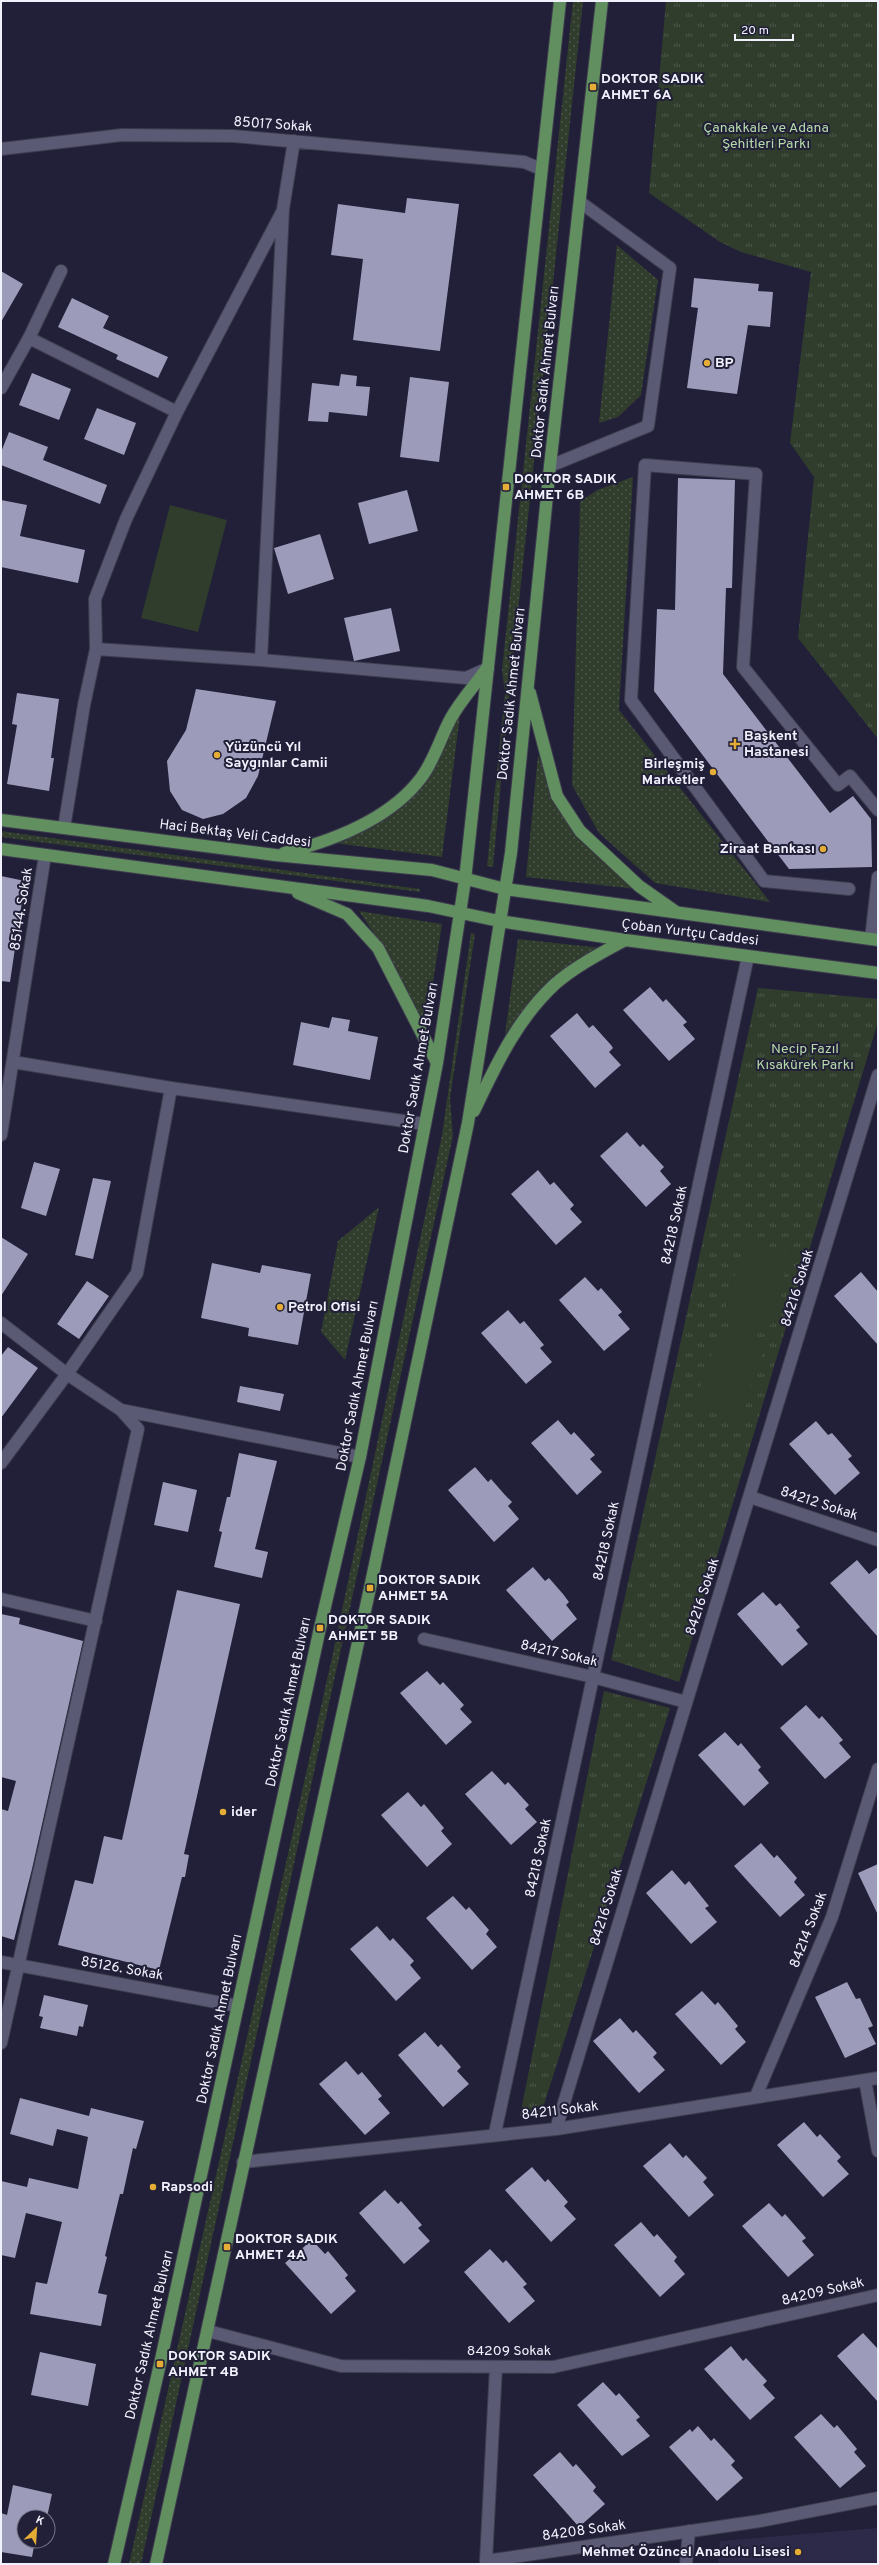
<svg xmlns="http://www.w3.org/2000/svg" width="879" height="2565" font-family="Overpass,sans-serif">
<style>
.built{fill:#2c2a48}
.grass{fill:url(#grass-dots)}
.park{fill:url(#park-tufts)}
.garden{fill:#303c2c}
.building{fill:#9c9bba}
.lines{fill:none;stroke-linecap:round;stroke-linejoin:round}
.minor-casing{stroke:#3e3c4f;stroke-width:14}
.major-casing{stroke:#3e3c4f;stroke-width:14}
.minor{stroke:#5a5a75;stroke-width:12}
.major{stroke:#628f5f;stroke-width:12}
.poi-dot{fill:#e5ad35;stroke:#212038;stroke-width:1.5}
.labels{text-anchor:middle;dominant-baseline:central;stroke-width:4;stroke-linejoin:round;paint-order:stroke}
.poi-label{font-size:14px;font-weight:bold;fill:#f1f1fe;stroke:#212038;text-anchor:start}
.street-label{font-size:14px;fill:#f1f1fe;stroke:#212038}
.park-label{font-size:14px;fill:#b6daa9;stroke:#212038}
</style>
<defs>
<pattern id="grass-dots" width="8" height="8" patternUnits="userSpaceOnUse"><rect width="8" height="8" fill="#303c2c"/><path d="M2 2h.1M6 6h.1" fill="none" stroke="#4e594c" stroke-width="1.8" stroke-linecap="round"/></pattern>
<pattern id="park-tufts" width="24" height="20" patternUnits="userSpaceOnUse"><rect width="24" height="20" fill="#303c2c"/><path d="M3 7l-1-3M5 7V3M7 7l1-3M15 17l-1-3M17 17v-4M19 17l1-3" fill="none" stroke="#4e594c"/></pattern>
</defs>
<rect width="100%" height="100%" fill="#212038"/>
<path class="built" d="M878,2528V2564H718L720,2541Z"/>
<path class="grass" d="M573,1H583L511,677L493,867L487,866L505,694L502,670Z
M617,245L658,280L641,395L618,417L599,423Z
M633,477L619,710L770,902L655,883L599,833L572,785L580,502L597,490Z
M460,715L442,857L334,843L424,781Z
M538,755L554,800L636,889L526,877Z
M1,831L420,889V892L1,837Z
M359,911L442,924L425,1033L395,966Z
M471,933L475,934L450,1098L453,1136L141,2564H129L333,1653L442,1135Z
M518,939L602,948L526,1009L505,1034Z
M379,1207L345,1360L321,1332L338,1241Z"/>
<path class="park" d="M666,1H878V739L798,638L814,477L790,443L811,272L741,252L720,242L649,193Z
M758,988L878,999V1022L679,1682L611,1660Z
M604,1691L670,1708L541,2114L520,2116Z"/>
<path class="garden" d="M170,505L227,520L198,632L141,618Z
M744,1242L790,1255L768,1334L722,1321Z
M720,1328L766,1342L740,1421L694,1406Z"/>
<path class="building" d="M407,198L459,204L440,351L353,340L363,259L331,255L338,204L405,213Z
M1,271L23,284L1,322Z
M694,278L759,284L758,291L773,292L770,327L748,325L737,394L687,388L698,308L691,307Z
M72,298L109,316L103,328L168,357L158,378L116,359L118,355L58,327Z
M32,373L71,389L59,420L19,405Z
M341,374L357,376L356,386L370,387L367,416L329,412L328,422L308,421L312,383L339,386Z
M410,377L449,382L439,462L400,457Z
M97,408L136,423L124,455L84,439Z
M9,432L48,447L43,460L107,485L100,504L1,465V452Z
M678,478L735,480L732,588H726L723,674L830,813L853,796L871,819L872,867L789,869L654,691L657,609L675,610Z
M407,490L418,531L369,544L358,503Z
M1,500L27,505L20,536L85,550L78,583L1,567Z
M320,534L334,579L288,594L274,548Z
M391,608L400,651L354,661L344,618Z
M196,689L276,701L258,776L246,798L223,814L203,819L182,810L170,791L167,761L186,730Z
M17,693L59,699L51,758H54L49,791L7,784L17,725L12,724Z
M1,876L25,881L10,982L1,981Z
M650,987L663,1002L666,999L687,1022L683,1025L695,1039L669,1061L623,1010Z
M577,1013L589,1028L593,1025L611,1045L613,1048L609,1052L621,1065L595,1088L550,1036Z
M332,1017L350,1020L348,1031L378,1037L370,1080L293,1065L301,1022L329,1028Z
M627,1132L640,1147L643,1144L664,1167L660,1171L671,1184L646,1207L600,1156Z
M34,1162L60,1169L46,1216L21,1208Z
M538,1170L550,1185L554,1182L574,1205L570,1209L582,1222L556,1245L511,1194Z
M93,1178L111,1181L93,1259L75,1255Z
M1,1237L28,1254L1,1296Z
M212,1263L260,1273L262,1265L311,1274L298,1345L248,1336L249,1328L201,1318Z
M861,1272L878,1292V1345L834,1296Z
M585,1277L598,1291L601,1288L622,1312L618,1315L630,1329L604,1351L559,1300Z
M87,1281L109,1296L79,1339L57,1324Z
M508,1310L520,1324L524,1321L544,1345L540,1348L552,1362L526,1384L481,1333Z
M8,1347L38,1368L1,1418V1356Z
M240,1386L284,1394L280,1411L237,1402Z
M558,1420L571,1435L574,1432L595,1455L590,1459L602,1472L577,1495L531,1443Z
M816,1421L828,1435L832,1433L852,1456L848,1459L860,1473L835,1495L789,1444Z
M239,1453L277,1461L255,1549L268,1552L262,1578L214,1567L222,1532L219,1531L227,1497H230Z
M475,1467L488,1482L491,1479L505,1495L512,1502L508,1506L519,1519L494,1542L448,1490Z
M163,1482L197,1490L188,1532L154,1525Z
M857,1560L869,1574L878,1567V1637L830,1583Z
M533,1567L545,1581L549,1578L563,1594L569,1602L566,1605L577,1619L552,1641L506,1590Z
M177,1590L240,1604L184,1854L189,1855L185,1877H182L159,1970L58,1945L75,1880L93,1884L104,1836L122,1840Z
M763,1592L776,1606L780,1603L800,1627L796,1630L808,1644L782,1666L737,1614Z
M1,1614L20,1618L19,1624L83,1641L32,1869L14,1940L1,1936V1809L8,1811L16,1781L1,1777Z
M427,1671L440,1685L443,1682L464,1705L460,1709L472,1722L446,1745L400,1693Z
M806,1705L819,1719L822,1716L843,1740L839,1743L851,1757L825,1779L780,1728Z
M725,1732L738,1746L741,1743L761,1767L758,1770L769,1783L744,1806L698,1755Z
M492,1771L505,1785L508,1782L529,1805L525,1809L537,1822L511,1845L465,1794Z
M408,1792L421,1807L424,1804L444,1828L441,1831L452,1844L427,1867L381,1815Z
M761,1843L774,1858L777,1855L797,1878L794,1882L805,1895L780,1917L734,1866Z
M878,1864V1915L858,1873Z
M672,1870L685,1885L689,1881L709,1906L705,1908L717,1922L691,1944L646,1893Z
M453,1896L466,1910L469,1907L489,1930L486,1934L497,1947L472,1970L426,1918Z
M377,1926L390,1941L393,1938L414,1961L410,1965L421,1978L396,2001L350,1949Z
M847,1982L856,1999L860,1998L873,2026L868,2028L876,2044L845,2058L815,1997Z
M702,1991L715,2005L718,2002L738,2026L735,2029L746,2042L721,2065L675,2014Z
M44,1995L88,2005L83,2027L79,2026L77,2036L40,2028L43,2017L39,2016Z
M620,2018L633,2033L636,2030L657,2053L653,2057L665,2070L639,2093L593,2041Z
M425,2032L438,2047L441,2044L461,2067L457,2071L469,2084L443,2107L398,2055Z
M346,2061L358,2075L362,2072L382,2096L378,2099L390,2113L365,2135L319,2084Z
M20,2098L89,2116L91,2108L144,2121L136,2149L133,2148L123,2194H120L105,2256L107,2257L98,2293L107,2295L101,2326L30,2314L36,2282L47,2284L62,2222L26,2213L15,2258L1,2255V2181L27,2187L29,2178L78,2189L88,2137L57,2129L53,2146L10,2134Z
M804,2122L817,2137L820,2134L841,2157L837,2161L849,2174L823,2197L777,2145Z
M670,2143L683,2158L686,2155L707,2178L703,2182L714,2195L689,2217L643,2166Z
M532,2167L545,2182L548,2179L562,2195L568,2202L564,2206L576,2219L551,2242L505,2190Z
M385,2190L398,2204L401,2201L422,2225L418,2228L430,2241L404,2264L359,2213Z
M769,2203L782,2217L785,2214L806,2238L802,2241L814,2255L788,2277L742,2226Z
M641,2222L654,2237L657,2234L677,2257L674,2261L685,2274L660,2297L614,2245Z
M312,2240L325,2254L328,2251L348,2275L345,2278L356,2291L331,2314L285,2263Z
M490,2249L503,2263L506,2260L527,2284L523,2287L535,2301L509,2323L464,2272Z
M863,2333L878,2349V2402L837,2356Z
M731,2346L743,2361L746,2358L767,2381L763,2385L775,2398L750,2420L704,2369Z
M40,2352L96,2364L88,2406L31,2395Z
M603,2382L616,2396L619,2393L640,2417L636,2420L650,2436L622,2456L577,2405Z
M821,2414L834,2428L837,2425L857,2449L854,2452L866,2466L840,2488L794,2437Z
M698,2426L711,2441L714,2438L735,2461L731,2465L743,2478L717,2501L669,2447L690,2429L692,2432Z
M560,2452L573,2467L576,2464L596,2487L593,2491L605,2504L579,2527L533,2475Z
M13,2485L52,2494L47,2517H24V2541H35L32,2557L1,2552V2513L7,2515Z"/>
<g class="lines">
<defs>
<path id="minor" d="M1,149L122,135L233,136L524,162L541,169
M29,338L177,412L126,519L95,599L96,649L84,705L64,828
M1,388L29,338L61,271
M177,412L282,212
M550,466L648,426L670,268L580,202
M96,649L261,660L466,678L488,668
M261,660L283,209L294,141
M849,889L764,881L631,700L645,465L756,474L743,667L838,785L850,776L878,810
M871,939L878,877
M13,1062L171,1088L425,1124
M1,1135L45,855
M1,1323L67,1374L121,1410L138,1429L1,2043
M121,1410L360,1457
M1,1463L67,1374L137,1273L171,1088
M750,1497L878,1540
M1,1599L96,1621
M424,1639L593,1677L686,1702
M1,1962L238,2006
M865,2080L878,2151
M756,2096L832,1917L878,1769
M556,2129L878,1075
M495,2133L748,956
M243,2162L556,2129L878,2078
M208,2331L341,2366L553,2367L878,2295
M486,2561L760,2521L878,2498
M486,2561L496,2367
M686,2564L689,2531"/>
<path id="major" d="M530,693L557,796L580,831L639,886L676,912
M1,820L275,855L432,870L505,889L878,940
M1,849L428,906L499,921L625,940L878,973
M284,853C332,841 390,819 421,778C434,761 441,736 451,718C461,700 476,684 487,668
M298,893L347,914L378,948L437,1063
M474,1111C496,1065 517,1019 555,984C576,966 601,953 625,940
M114,2564L160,2364L320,1628L360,1457L437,1063L465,880L560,1
M156,2564L370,1588L468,1123L511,853L550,466L602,1"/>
</defs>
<use href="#minor" class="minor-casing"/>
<use href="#major" class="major-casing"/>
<use href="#minor" class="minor"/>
<use href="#major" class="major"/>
</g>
<g class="poi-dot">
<rect x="589" y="83" width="8" height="8" rx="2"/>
<circle cx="707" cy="363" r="4"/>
<rect x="502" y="483" width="8" height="8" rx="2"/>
<path d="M733 738h4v4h4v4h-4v4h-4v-4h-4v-4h4z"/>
<circle cx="217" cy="755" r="4"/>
<circle cx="713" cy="772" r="4"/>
<circle cx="823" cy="849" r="4"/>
<circle cx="280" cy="1307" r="4"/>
<rect x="366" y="1584" width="8" height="8" rx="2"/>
<rect x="316" y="1624" width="8" height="8" rx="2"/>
<circle cx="223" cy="1812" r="4"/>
<circle cx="153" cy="2187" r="4"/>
<rect x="223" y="2243" width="8" height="8" rx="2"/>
<rect x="156" y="2360" width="8" height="8" rx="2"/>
<circle cx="798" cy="2552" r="4"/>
</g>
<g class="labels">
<g class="poi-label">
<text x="601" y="79">DOKTOR SADIK<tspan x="601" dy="16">AHMET 6A</tspan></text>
<text x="715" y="363">BP</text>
<text x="514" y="479">DOKTOR SADIK<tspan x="514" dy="16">AHMET 6B</tspan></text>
<text x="744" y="736">Başkent<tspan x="744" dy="16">Hastanesi</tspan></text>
<text x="225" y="747">Yüzüncü Yıl<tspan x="225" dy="16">Saygınlar Camii</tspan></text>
<text x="705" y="764" text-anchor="end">Birleşmiş<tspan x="705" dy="16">Marketler</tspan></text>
<text x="815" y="849" text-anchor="end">Ziraat Bankası</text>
<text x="288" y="1307">Petrol Ofisi</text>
<text x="378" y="1580">DOKTOR SADIK<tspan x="378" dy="16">AHMET 5A</tspan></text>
<text x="328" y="1620">DOKTOR SADIK<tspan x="328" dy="16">AHMET 5B</tspan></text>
<text x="231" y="1812">ider</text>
<text x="161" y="2187">Rapsodi</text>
<text x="235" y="2239">DOKTOR SADIK<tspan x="235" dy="16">AHMET 4A</tspan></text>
<text x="168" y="2356">DOKTOR SADIK<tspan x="168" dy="16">AHMET 4B</tspan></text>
<text x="790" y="2552" text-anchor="end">Mehmet Özüncel Anadolu Lisesi</text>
</g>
<g class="street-label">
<text transform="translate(273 125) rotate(4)">85017 Sokak</text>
<text transform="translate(546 372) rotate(-84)">Doktor Sadık Ahmet Bulvarı</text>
<text transform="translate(512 694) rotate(-84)">Doktor Sadık Ahmet Bulvarı</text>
<text transform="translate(235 834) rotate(7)">Haci Bektaş Veli Caddesi</text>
<text transform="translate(22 909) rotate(-81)">85144. Sokak</text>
<text transform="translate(690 933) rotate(7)">Çoban Yurtçu Caddesi</text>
<text transform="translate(419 1068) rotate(-80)">Doktor Sadık Ahmet Bulvarı</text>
<text transform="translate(675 1225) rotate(-78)">84218 Sokak</text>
<text transform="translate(798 1288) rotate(-73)">84216 Sokak</text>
<text transform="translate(358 1386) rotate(-79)">Doktor Sadık Ahmet Bulvarı</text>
<text transform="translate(819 1504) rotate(18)">84212 Sokak</text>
<text transform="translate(607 1541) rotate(-78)">84218 Sokak</text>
<text transform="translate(703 1597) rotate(-72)">84216 Sokak</text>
<text transform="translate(559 1654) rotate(13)">84217 Sokak</text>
<text transform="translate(289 1702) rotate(-78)">Doktor Sadık Ahmet Bulvarı</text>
<text transform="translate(539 1858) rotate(-78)">84218 Sokak</text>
<text transform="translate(607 1907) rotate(-73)">84216 Sokak</text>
<text transform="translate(809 1930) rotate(-69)">84214 Sokak</text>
<text transform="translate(122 1969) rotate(10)">85126. Sokak</text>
<text transform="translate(220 2019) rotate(-78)">Doktor Sadık Ahmet Bulvarı</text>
<text transform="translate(560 2111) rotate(-7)">84211 Sokak</text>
<text transform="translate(823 2292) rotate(-13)">84209 Sokak</text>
<text transform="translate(150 2335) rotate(-77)">Doktor Sadık Ahmet Bulvarı</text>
<text x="509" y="2351">84209 Sokak</text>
<text transform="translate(584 2531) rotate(-8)">84208 Sokak</text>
</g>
<g class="park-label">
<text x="766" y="128">Çanakkale ve Adana<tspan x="766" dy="16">Şehitleri Parkı</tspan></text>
<text x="805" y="1049">Necip Fazıl<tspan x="805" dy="16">Kısakürek Parkı</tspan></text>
</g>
</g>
<rect width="879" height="2565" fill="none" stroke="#f1f1fe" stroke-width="4"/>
<g transform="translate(36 2529) rotate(25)"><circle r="19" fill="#212038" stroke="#747487"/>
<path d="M0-3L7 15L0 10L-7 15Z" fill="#e5ad35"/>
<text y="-6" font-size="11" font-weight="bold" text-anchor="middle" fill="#f1f1fe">K</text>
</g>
<path d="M735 34v6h58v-6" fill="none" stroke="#f1f1fe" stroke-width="2"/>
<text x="741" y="34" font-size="12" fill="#f1f1fe" stroke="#212038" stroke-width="3" paint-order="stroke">20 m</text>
</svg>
